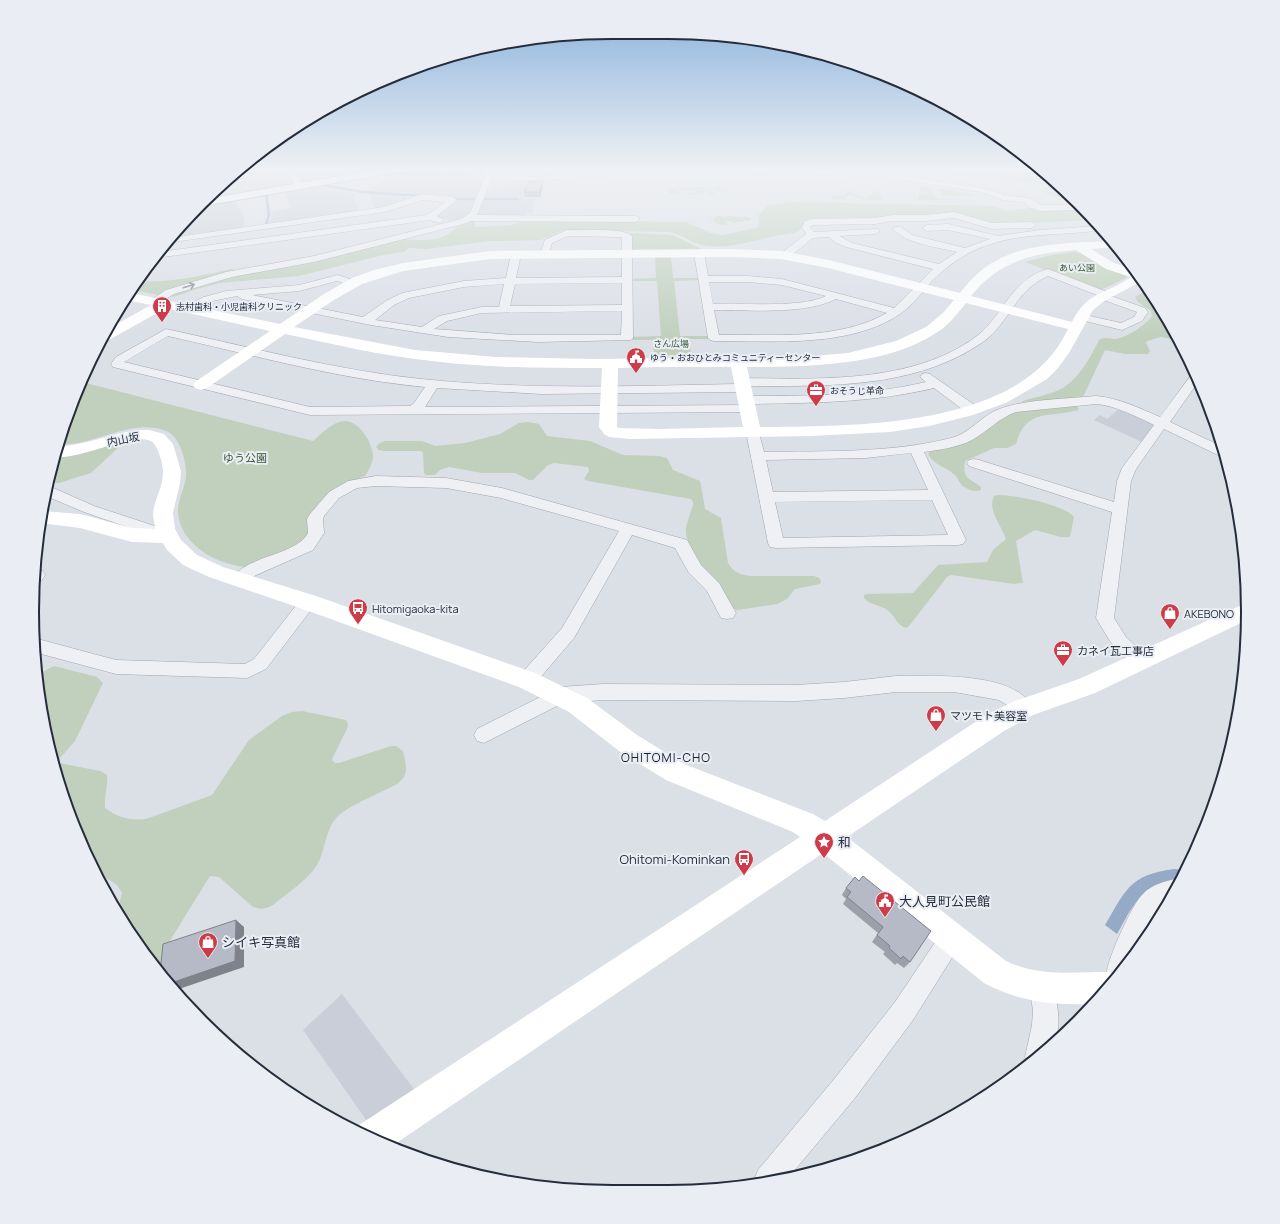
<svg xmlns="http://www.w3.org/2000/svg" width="1280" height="1224" font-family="Manrope,'Noto Sans JP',sans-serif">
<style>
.built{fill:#c9ced8}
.green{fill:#c0d0bc}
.water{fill:#95aac7}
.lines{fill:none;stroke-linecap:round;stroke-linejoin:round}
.stream{stroke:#95aac7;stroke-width:2.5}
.street-casing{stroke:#a1a6b0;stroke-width:1}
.primary-casing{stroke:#9aa2b2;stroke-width:2}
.street{fill:#eef0f4;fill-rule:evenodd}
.secondary{fill:#fff;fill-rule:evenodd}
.primary{fill:#fff;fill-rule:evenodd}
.wall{fill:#9ca0aa}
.shaded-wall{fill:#7f828b}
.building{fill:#b5bac6;stroke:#7f828b}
.oneway{stroke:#8a8e98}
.labels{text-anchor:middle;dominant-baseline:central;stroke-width:4;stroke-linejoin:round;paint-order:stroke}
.far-park-label{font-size:9px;fill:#375832;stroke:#eaeef4}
.far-poi-label{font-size:9px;fill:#252c3c;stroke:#eaeef4;text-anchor:start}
.street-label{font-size:11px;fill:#252c3c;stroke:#eaeef4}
.park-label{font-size:11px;fill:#375832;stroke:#eaeef4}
.poi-label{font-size:11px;fill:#252c3c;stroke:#eaeef4;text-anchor:start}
.neighbourhood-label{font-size:12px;letter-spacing:1px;fill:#181d2c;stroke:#eaeef4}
.near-poi-label{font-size:13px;fill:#252c3c;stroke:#eaeef4;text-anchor:start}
.rim{fill:none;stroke:#252c3c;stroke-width:2}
</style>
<rect width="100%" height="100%" fill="#dbdfe6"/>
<path class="built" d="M246,168H285L295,183L225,195L223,188Z
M292,168H387L302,182Z
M418,168H447L440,169L438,173H388Z
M560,168H758L762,170L637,168L571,173Z
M970,168H1037L1027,171L1016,169L976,171Z
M467,172L466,180H485L477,199H455L364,192L385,180H399L406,175Z
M509,180H528L524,190H527L523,199H483L486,190H490L492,185H507Z
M313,186L358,194L353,195L359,213L267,225L270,221L272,212L290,208L284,191Z
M369,193L406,196L407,201L375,210Z
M234,199L244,217V229L168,240L176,229L204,205Z
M534,199L533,213H526L524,217L475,216L482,200Z
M455,200H477L471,214L456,222L434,216Z
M1120,408L1155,425L1142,442L1094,420L1100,415L1107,419Z
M342,994L417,1093L369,1124L303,1030Z"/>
<path class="green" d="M619,168H782V169L775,170Z
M961,170L983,173L1009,171L1032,174L1044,171L1050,176L1071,198C1061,197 1050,198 1042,190L1048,186L1044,185L1002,179L946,174Z
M669,186C678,189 678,195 691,193C699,192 705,186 713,192L714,195H726H708L707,191H704L703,194L701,195L668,194L667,187Z
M924,186L928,187L938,199L975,200H918L919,193L929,194V192L920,191V187Z
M676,187H725L728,188V192C720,194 717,189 710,188C697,186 687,197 676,187Z
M943,189L971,194L974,196H944L938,190Z
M846,191H849L866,199L876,191H879L880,194L875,195H880L883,199L881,200L861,199L850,194L844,199H834L831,197L833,195H845L847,193Z
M791,202L994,206L1007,211L1030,208L1082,210L1091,220L992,225L962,215L925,217L813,218L808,219L800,230L795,233C767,235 737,249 709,246C694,245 683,234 668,232L564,230L541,240L490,241L426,249L409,248L404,252L383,255L299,276L220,283L197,289L177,296L169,297L170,294L222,278L401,239C416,240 431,242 445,236C454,231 463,217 475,222L474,226L476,227L511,225L528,220L686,222L711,233L722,235L756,228L759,226L758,216L768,205Z
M722,216L728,219L725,216L749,217L751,220L747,221L740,217L745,221L735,223L725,220L728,223L725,224H733L721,225L706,218L716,221L713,219L716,217H708Z
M630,233L673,235L699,248L700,251H629Z
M1074,252L1083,254L1128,277L1101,290H1098L1025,262L1051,255Z
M655,256H671L673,278H700L701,280L674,281L680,336H710L711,339H689L691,355H654L653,340H631V337L661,336L657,281H629V279L656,278Z
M231,269L237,270L159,295L133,290L139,281C171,283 201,276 231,269Z
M1147,290L1178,340L1161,337L1147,341L1146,343L1150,351L1148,354H1125L1105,350L1083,397L1022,402L1023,401C1035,397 1048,395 1059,390C1078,381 1090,358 1099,340C1104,337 1109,339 1115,339C1125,339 1147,324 1152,316L1151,311L1138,302L1135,297Z
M82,382L313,441C322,433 332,422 344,421C359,420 373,443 373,457C373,463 368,471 365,476L351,481L330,493L321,501L314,510L310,533L303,544L245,567C216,564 179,544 178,511C178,499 185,488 186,476C187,462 180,436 166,431C131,417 94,447 58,444L63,426Z
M1073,405L1079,408L1078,410C1050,418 1025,408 1016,444L1007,448H994L965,461C962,480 970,478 981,487V490C976,492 971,491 966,488C959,485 959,478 954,474C945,467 933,464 928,454L930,451L1010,412Z
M528,422L539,424L547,436L590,441L623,455L659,456L667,458L673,470L700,481L701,485L705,509L721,518L728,563C733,572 739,574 749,576H814L819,578L821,581L820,584L795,589L787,599L777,604L737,610L732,608C719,591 684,551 686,529C687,521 691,512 693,505V502L691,499L588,481L584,479L589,471L588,467L554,463L548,465L533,480H529L515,473H482L449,467L440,470L435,475H426L424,473L423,453L421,451H384L379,450L376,447L380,443L385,441H422L435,446L465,443L500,434L519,423Z
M116,443L122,444L91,473L59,483H54L50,480L56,456Z
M998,495C1015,495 1063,504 1074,517L1070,537H1061L1035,530L1016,541L1023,583L1014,584L951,575L947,577L909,626L906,628C897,626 895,615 887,610C880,605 870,605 864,598V595L868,594L913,593L938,565L987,562L993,550L1006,539C1002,526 987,511 994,496Z
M54,666L97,677L103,683L75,741L60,758L59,763L100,771L107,775C108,786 104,797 105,808C118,818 134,822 149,818L212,795L249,740L282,716L292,712L302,711L346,720L348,724L347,729L333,757L332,760L335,763H339L391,746H396L403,751C406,765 410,775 397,784C381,793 349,805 337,817C324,831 326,853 315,868C305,882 287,893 273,905C266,909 261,910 253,907L219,877L210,876L171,939L166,949L159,970L117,912L122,893L117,885L97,872L52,762L37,675Z"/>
<path class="water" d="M1174,869L1185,870L1180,880C1174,881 1167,881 1161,883C1138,891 1128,915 1117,934L1105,925C1126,890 1129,875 1174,869Z"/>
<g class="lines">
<path class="stream" d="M493,173L501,174
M385,174L484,172
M571,174L644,169
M322,185L363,192L422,196
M266,194L269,214L266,225
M451,199H477
M482,199H518"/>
<defs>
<path id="street" d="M284,168H292L304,186L303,188H297Z
M480,168H488L491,173L533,177L647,168L877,172L982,188L1004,195L1029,198L1041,205H1078L1083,210L1040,211L1031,208L1024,202L1003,200L981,192L877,176L647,172L533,181L492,178L477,215L636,216L640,219L636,222L470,221L467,223L314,262L232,277L174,294L157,304H149L148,302L166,290L226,272L314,256L461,219L470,213L485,176Z
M422,194L453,197L457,200L437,216L444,220L440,223L430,220L156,258L160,252L427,215L445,202L423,200L385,212L166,243L170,238L384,207Z
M954,212L992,223L1032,222L1036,225L1032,228L992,229L954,218L926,221H893L875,224L813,225L810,227L814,232L878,229L880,231L875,234L839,236L852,243L939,264L957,252C938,247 906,244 893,229L895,227H901L912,235L965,248L990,239L948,230L927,231L922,228L927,225L948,224L998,236L1040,230L1097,226L1101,230C1062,236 1020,232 982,247C962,255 946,267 932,281C922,292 913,305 900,314C850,348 772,341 714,341L710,340L708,338L694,253L696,251H702L704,253L708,276H748L782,279L894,308L933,269L846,247L836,243L829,237L813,238L788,258L785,259L780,256L784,251L806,234L802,227L805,221L813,219L875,218L893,215H926ZM709,282H748L782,285L826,296C803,308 741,303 713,304ZM836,299L887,313C837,341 774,334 719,335L714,310C749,310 805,315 836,299Z
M567,230C580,231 623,227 632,236L633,338L631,340L538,342L448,337L371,325L242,299L237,296L212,301L188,312L183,309L184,307L204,297L226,291L299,285L338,275L356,281L357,283L352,286L337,281L299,291L252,295L363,317L386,301L402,293L464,281L506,278L511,254L516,251L521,254L516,278L622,277V237H620L568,236L552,243L548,256H542L540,254L545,240ZM622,283V305L510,306L515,284ZM504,284L499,307H482L439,316L422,327L375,320L394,305L409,298L464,287ZM622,311L621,335H515L434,329L447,321L482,313Z
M1048,269L1110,293L1111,296L1145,308L1148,312L1142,321L1122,330L1077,319L1076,317L1077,315L1081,314L1121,323L1134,317L1137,312L1098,298L1097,295L1048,276C1014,291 1010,323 983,342C915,389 827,386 748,386L749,388L747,391L743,392L541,394L437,388L425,407L753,405L754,408L753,411L748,412L310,415L113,367L111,364L116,357L166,329C250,347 334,370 421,379C526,390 632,386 738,384L736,382L738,379L742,378C817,379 913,384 977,336C1003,316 1012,278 1048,269ZM168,336C253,355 338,379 425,387L414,403L410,406L310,407L124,362Z
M926,373L930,374L976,406L977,409L976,412H966L934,388C872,403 809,403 746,404L742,403L740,400L742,397L746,396C806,396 867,396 926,382L920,377L922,374Z
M1192,374H1195L1198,382L1170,422L1223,447L1226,457L1220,456L1164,429L1136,469L1131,481L1114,618L1126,637L1146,656L1149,661L1146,666L1140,668L1134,666L1129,662L1110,641L1096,618L1112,512L969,466L967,463L969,460L974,459L979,460L1114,502L1117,481L1122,468L1154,425C1135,416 1117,406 1096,404L1016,412C999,418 988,431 972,440C959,447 939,450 924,452L966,540L963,544L958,545L776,548L770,547L768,543L746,432L748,429H758L764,452C824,451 893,453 951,438C969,434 980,417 997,410C1022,399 1068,399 1096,396C1119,398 1139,408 1160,417ZM911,453L928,490L773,492L766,460L866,458ZM932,500L948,535L783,538L775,502Z
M376,476L446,478L502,488L687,540L701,565L719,583L736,613L733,618L727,619L721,618L707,591L689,573L675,548L632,535L574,638L534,685L527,688L520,685L518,680L520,675L562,628L619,531L501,498L446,488L376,486L357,488L339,498L324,516L323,519L324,533L313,550L252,577C246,583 242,587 233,584L231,580C245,555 296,556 308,533L307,519L310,514L329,492L348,481Z
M49,486L94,506L173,532L176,536L173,540L168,541L84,512L46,496Z
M36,569L43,571L45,575L42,580L36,582Z
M308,596L314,598L316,602L314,606L266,669L247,678L116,674L34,652V638L116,660L245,664L254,659L302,598Z
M896,676C931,676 1016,671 1033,708L1031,714L1024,716L1017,714L1010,707L999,700L954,692H896L844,698L796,701L603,700L563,703L484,743L477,741L474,735L477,729L560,687L603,684L796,685L844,682Z
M1176,879L1180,880L1170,902L1158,911L1142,942L1112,983H1110C1109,979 1106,975 1107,971C1109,956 1132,904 1143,894C1151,885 1165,881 1176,879Z
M952,925L960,929L964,937L960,945L913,1020L855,1098L789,1177L755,1183L754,1180L758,1170L835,1078L895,1002L944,929Z
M1041,975L1050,978C1056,993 1064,1028 1053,1042C1047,1051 1036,1058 1028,1065L1025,1057L1032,1025L1033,1010L1029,987L1032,978Z"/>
<path id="primary" d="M387,168H408L403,171L208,205L205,204L212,198Z"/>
</defs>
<use href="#street" class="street-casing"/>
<use href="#primary" class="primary-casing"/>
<use href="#street" class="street"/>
<path class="secondary" d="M1111,241L1117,247L1091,249L1114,263L1135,270L1142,281L1104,301L1093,310L1069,353L1058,368L1047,379L1008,402L973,415L929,426L890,432L811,436L630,439L609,437L604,434L599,427L602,368C545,368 488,368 432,361C382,356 333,344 285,334L207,388L201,390L195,388L193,385L195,382L270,331L166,308L107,341L101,342L106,330L151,305L126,300L131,293L280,324L324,294L352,278L374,270L403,263L490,251L732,249L781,251L829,260L960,293C967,284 974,276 983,269C1018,242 1069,243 1111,241ZM1076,250L1106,269L1131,277C1106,295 1088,290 1072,322L971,296C999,261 1033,253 1076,250ZM732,257L781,259L828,268L954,300L943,313L926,327L896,341L848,353L803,357L593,359L496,357L415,350L294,327L334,300L362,284L403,271L490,259ZM966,303L1068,329C1023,429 853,426 760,427L747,367C804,367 887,366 936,333C948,326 957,314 966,303ZM658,367H731L743,427L660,429L619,428L617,427L618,368Z
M137,430H149L164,434L173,444L181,471L180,483L173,513L175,529L181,540L197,555L223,567L316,596L535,673L587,698L637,735L684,764L813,814L825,821L986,715L1015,701L1079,679L1246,603L1245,621L1095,693L1033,715L1004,731L847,837L1006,961C1038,977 1075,972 1109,972L1118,976L1104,994L1093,1004C1050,1005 1023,1003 984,983L823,853L392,1146L356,1132L359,1125L800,837L793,832L666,780L619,751L569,712L519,687L300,608L209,577L183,565L167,550L163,543L132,542L80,528L40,523L43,511L80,514L132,528L155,529C155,524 153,518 153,514C154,500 163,487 163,472C163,464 158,445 151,441C133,432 80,460 55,457L58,447C85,445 111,434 137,430Z"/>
<use href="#primary" class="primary"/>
</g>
<path class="wall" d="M543,181V186L540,197H525L524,192Z
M1121,251L1128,259L1129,260L1120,254Z
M855,877L910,962L904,968L897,963L895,965L883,954L885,952L872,942L878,933L843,904L846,899L842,895L846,888Z"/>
<path class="shaded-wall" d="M543,181V186L540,197L539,192Z
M236,920L244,927V967L173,991L168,984Z"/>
<path class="building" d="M529,181H543L539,192H524Z
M863,876L931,931L910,962L903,956L901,959L889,948L890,946L877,935L883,927L847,897L851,892L846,888L855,877L859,881Z
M236,920L235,961L168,984L160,973L163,944Z"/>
<defs><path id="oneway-shaft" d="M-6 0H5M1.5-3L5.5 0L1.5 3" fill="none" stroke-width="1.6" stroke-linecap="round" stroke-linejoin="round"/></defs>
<use class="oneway" href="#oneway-shaft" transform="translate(189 286) rotate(-17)"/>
<linearGradient id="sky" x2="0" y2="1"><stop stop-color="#87b0db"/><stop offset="0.5" stop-color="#eff1f4"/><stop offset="1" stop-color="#eff1f4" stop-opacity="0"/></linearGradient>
<rect width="1280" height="339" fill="url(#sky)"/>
<defs>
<symbol id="building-pin" viewBox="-11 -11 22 30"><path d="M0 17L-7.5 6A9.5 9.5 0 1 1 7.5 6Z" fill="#cf3c49" stroke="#eaeef4"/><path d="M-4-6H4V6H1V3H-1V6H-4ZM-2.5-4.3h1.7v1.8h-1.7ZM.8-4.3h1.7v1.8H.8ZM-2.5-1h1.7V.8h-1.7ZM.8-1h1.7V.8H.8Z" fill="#fff"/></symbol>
<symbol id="civic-pin" viewBox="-11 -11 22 30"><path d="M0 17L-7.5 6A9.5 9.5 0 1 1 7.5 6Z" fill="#cf3c49" stroke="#eaeef4"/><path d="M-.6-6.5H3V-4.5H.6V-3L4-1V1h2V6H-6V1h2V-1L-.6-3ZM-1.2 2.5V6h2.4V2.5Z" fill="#fff"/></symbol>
<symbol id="office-pin" viewBox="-11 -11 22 30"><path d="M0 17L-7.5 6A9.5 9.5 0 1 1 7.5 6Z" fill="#cf3c49" stroke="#eaeef4"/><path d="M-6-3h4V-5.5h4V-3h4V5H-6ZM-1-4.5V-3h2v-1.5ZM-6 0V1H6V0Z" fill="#fff"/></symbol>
<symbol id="bus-pin" viewBox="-11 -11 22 30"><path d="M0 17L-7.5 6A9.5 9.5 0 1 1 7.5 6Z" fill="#cf3c49" stroke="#eaeef4"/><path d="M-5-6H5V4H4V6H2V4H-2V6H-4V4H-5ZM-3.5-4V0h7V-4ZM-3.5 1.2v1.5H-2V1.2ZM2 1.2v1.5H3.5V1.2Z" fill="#fff"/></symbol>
<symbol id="shop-pin" viewBox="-11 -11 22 30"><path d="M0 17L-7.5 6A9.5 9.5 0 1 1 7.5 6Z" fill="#cf3c49" stroke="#eaeef4"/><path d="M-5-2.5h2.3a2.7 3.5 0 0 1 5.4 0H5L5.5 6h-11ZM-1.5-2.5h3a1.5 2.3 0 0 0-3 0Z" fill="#fff"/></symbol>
<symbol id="sight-pin" viewBox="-11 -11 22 30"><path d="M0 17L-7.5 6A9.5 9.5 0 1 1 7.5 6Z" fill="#cf3c49" stroke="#eaeef4"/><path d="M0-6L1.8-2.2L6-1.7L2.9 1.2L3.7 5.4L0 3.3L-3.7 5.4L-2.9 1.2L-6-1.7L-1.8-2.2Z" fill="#fff"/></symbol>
</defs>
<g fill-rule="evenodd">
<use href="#building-pin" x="151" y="295" width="22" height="30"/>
<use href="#civic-pin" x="625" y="346" width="22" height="30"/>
<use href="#office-pin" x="805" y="379" width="22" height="30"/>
<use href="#bus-pin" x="347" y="597" width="22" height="30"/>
<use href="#shop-pin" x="1159" y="602" width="22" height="30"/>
<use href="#office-pin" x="1052" y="639" width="22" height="30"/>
<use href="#shop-pin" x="925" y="704" width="22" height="30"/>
<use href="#sight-pin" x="813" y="831" width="22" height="30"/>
<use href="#bus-pin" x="733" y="848" width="22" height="30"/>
<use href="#civic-pin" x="874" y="890" width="22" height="30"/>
<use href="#shop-pin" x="197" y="931" width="22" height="30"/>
</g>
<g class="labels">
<g class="far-park-label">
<text x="1077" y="267">あい公園</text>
<text x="671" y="343">さん広場</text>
</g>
<g class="far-poi-label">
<text x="176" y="306">志村歯科・小児歯科クリニック</text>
<text x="650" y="357">ゆう・おおひとみコミュニティーセンター</text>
<text x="830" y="390">おそうじ革命</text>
</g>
<g class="street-label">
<text transform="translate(123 439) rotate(-11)">内山坂</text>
</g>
<g class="park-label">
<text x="245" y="457">ゆう公園</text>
</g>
<g class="poi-label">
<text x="372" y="608">Hitomigaoka-kita</text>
<text x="1184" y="613">AKEBONO</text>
<text x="1077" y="650">カネイ瓦工事店</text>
<text x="950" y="715">マツモト美容室</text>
</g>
<g class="neighbourhood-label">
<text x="666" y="757">OHITOMI-CHO</text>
</g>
<g class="near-poi-label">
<text x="838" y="842">和</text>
<text x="730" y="859" text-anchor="end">Ohitomi-Kominkan</text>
<text x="899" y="901">大人見町公民館</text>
<text x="222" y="942">シイキ写真館</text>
</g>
</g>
<path d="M0 0H1280V1224H0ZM612 39H668A573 573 0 0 1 1241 612V612A573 573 0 0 1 668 1185H612A573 573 0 0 1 39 612V612A573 573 0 0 1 612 39Z" fill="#eaeef4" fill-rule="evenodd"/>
<path class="rim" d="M612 39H668A573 573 0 0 1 1241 612V612A573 573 0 0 1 668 1185H612A573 573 0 0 1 39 612V612A573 573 0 0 1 612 39Z"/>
</svg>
